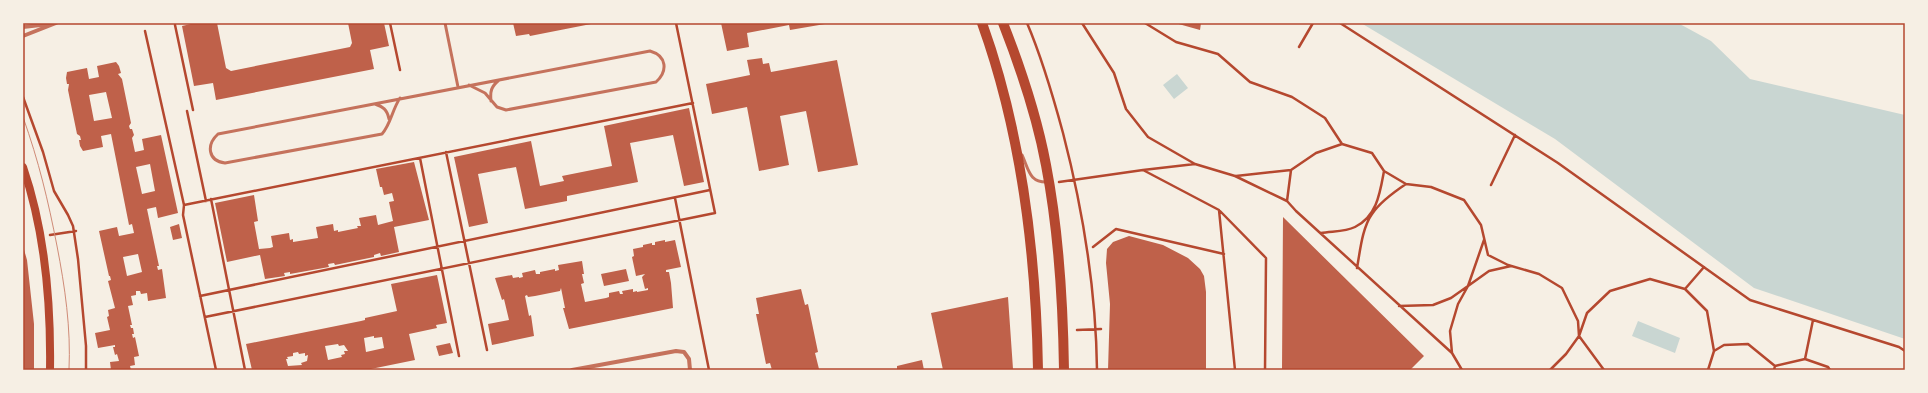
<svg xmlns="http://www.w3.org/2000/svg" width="1928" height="393" font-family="'Alegreya Sans',sans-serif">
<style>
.water{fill:#c9d6d2}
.building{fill:#bf614a;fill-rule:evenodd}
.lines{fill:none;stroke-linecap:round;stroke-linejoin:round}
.path{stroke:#b5482f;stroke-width:2.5}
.service{stroke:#c5725c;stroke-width:3}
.minor{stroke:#c5725c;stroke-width:4}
.secondary{stroke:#b5482f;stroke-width:8}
.primary{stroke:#b5482f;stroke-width:10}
.tram{stroke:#cf8b77;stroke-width:1}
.neatline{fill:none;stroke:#b5482f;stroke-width:1.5}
</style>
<rect width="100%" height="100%" fill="#f6efe4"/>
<path class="water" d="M1361,23H1678L1711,41L1750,79L1905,115V339L1754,288L1555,139Z
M1177,74L1188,88L1174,99L1163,85Z
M1638,321L1680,338L1675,353L1632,336Z"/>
<path class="building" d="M195,23H217L226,68L231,71L350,47L352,43L348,23H384L389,46L370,50L374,69L216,100L213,83L194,86L182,26Z
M513,23H591V24L530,36L529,34L516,36Z
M721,23H825V24L790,30L789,25L747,33L749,47L727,51Z
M1175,23H1201L1200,30Z
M762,58L763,64L769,63L771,72L837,60L858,165L818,172L806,111L780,116L789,165L759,171L747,107L712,114L706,84L750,75L747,60Z
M116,62L119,66L121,73L118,74L122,79L131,123L129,126L130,129H132L134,135L132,138L135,152L144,150L142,139L161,135L178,213L158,218L156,207L147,209L159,266H157L158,270L162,269L166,298L148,301L147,293L141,294L140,291H136V295L131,296L133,305L128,306L132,325H130L131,328H133L134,334H132L133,338L135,337L139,356L134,357L135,365L130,366L131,370H111L110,362L119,361L117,354L115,355L113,347H115V345L98,348L95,333L110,330L107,317L109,316L108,310L115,308L108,281L111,280L110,276H109L99,231L117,227L119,236L134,233L132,224L129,225L111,134L101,136L103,147L83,151L80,146L79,140H81L80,136L77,134L68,90L69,84H67L66,78L67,72L87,68L89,79L99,77L97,66ZM106,92L112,118L94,121L89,95ZM150,164L155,191L142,194L136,167ZM138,254L142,272L127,276L123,257Z
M689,108L704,182L684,186L673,135L630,143L638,182L567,196V201L525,209L516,167L478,174L488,223L469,227L454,157L531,141L540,186L564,181L562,176L612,166L604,126Z
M414,162L429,220L394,227L399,252L381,256L380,253L374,255V257L335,265L334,263L328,264L329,267L290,274V272L284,273L285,276L265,279L260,255L227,262L215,203L254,195L258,221L254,222L259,249L270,248L273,247L271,236L289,233L290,240L293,239V242L318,238L316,227L333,224L334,231L338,230V232L358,228L357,226H361L359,218L376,215L378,225L393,221L389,202L394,201L392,193L384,195L382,187H380L376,169Z
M1283,217L1424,356L1410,370H1282Z
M179,224L182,238L173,240L170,227Z
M1129,236L1163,245L1188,258L1200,269L1204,276L1206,292V370H1108L1110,304L1106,263L1107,249L1113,242Z
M665,240V242L675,240L681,267L666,270V272H669L671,283L673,308L569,329L563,308H565L561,288L560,291L535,296L528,297L527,295L525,296L529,316L531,315L534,336L492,345L488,324L509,320L504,299L502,300L495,278L512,275L513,278L519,277V278L523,277L522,273L535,270L536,274H540V272L555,269V271L559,270L558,265L582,261L584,274H582L584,283L581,284L585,302L606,298L609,297V293L619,291L620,294H623L622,291L633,289V292L637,291V292L648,290V288L645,289L642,277L645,274L636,276L632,257L634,256L633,249L643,247V245L652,243V245H655V242Z
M23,246L27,260L34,324V370H23Z
M626,269L629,281L604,286L601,274Z
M437,275L447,323L436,325L437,328L409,334L415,360L366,370H252L246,344L361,321L365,320V318L397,311L391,284ZM374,336V338L382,337L384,348L366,352L364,338ZM338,344L339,346L344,345L348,351H344L345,354L341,355L342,357L328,360L325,346ZM298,352L299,354L305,353V356L308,355L307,361L301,363L302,365L288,366L286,359H288L287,357L293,356V353Z
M801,289L805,305L808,304L818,352L815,353L819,369L772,370L770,363L766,364L756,314H759L756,298Z
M1008,297L1013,369L1007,370H943L931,313Z
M450,343L453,353L439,356L436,346Z
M922,360L924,370H897V366Z"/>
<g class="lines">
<path class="path" d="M390,23L400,70
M1027,23C1042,58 1053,96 1063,133C1083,210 1096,290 1097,370
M1082,23L1114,73L1126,109L1148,137L1195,164
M1145,23L1176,42L1218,54L1250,82L1292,97L1325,118L1342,144L1372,153L1384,171L1406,184L1431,187L1464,200L1481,225L1488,255L1508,265L1539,274L1562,288L1578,321L1579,336L1604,370
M1340,23L1558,163L1750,300L1899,347L1905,351
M175,25L193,110
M145,31L184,205L183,215L216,370
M1299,47L1313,23
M23,97L43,152L54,191L68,215L73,226L78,259L86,346V370
M187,111L206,201
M446,152L487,350
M420,158L459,356
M1143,170L1195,164L1235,176L1287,201L1296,211L1452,353L1462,370
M1236,176L1291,170
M1059,182L1143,170L1219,210L1235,370
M1491,185L1515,135
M675,198L709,370
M211,199L245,370
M1287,201L1291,170L1316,153L1342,144
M184,205L693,103
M1220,211L1266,258L1265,370
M1321,233C1331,231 1345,232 1355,227C1377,216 1380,193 1384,171
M50,235L76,231
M1093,247L1116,229L1224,254
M1357,268C1360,252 1362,228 1372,214C1380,202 1394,192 1406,184
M1685,289L1704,267
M200,296L710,190
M1399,306L1433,305L1451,298L1468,286L1484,240
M205,317L715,213L676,23
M1077,330L1101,329
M1714,351L1724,345L1748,344L1775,366
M1452,353L1450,331L1458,304L1468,286L1489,271L1511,266
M1805,359L1813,320
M1550,370L1566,354L1579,336L1587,313L1610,291L1650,279L1685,289L1707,311L1714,351L1708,370
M1774,370L1775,366L1805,359L1828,367L1830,370"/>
<path class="service" d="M445,23L458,87
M400,98C392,110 391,124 382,134L225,163C208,161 206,145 218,134L650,51C667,56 668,71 656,82L506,110L497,107L485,93L469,85
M491,101C490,91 491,87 499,80
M375,104C383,107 387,109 389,119
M1022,155C1029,170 1029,183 1048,182"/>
<path class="minor" d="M23,27L49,24
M23,36L56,23
M572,370L676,351L684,352L689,359L690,370"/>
<path class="secondary" d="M23,167C45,231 51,303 50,370"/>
<path class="primary" d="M982,23C1022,134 1036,252 1038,370
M1003,23C1021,69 1037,117 1046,165C1059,232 1063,302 1064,370"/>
<path class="tram" d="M23,117C39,162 48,200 57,246C65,287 71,328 69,370"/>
</g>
<rect width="1928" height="393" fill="none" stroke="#f6efe4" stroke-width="48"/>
<rect x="24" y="24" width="1880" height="345" class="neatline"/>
</svg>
